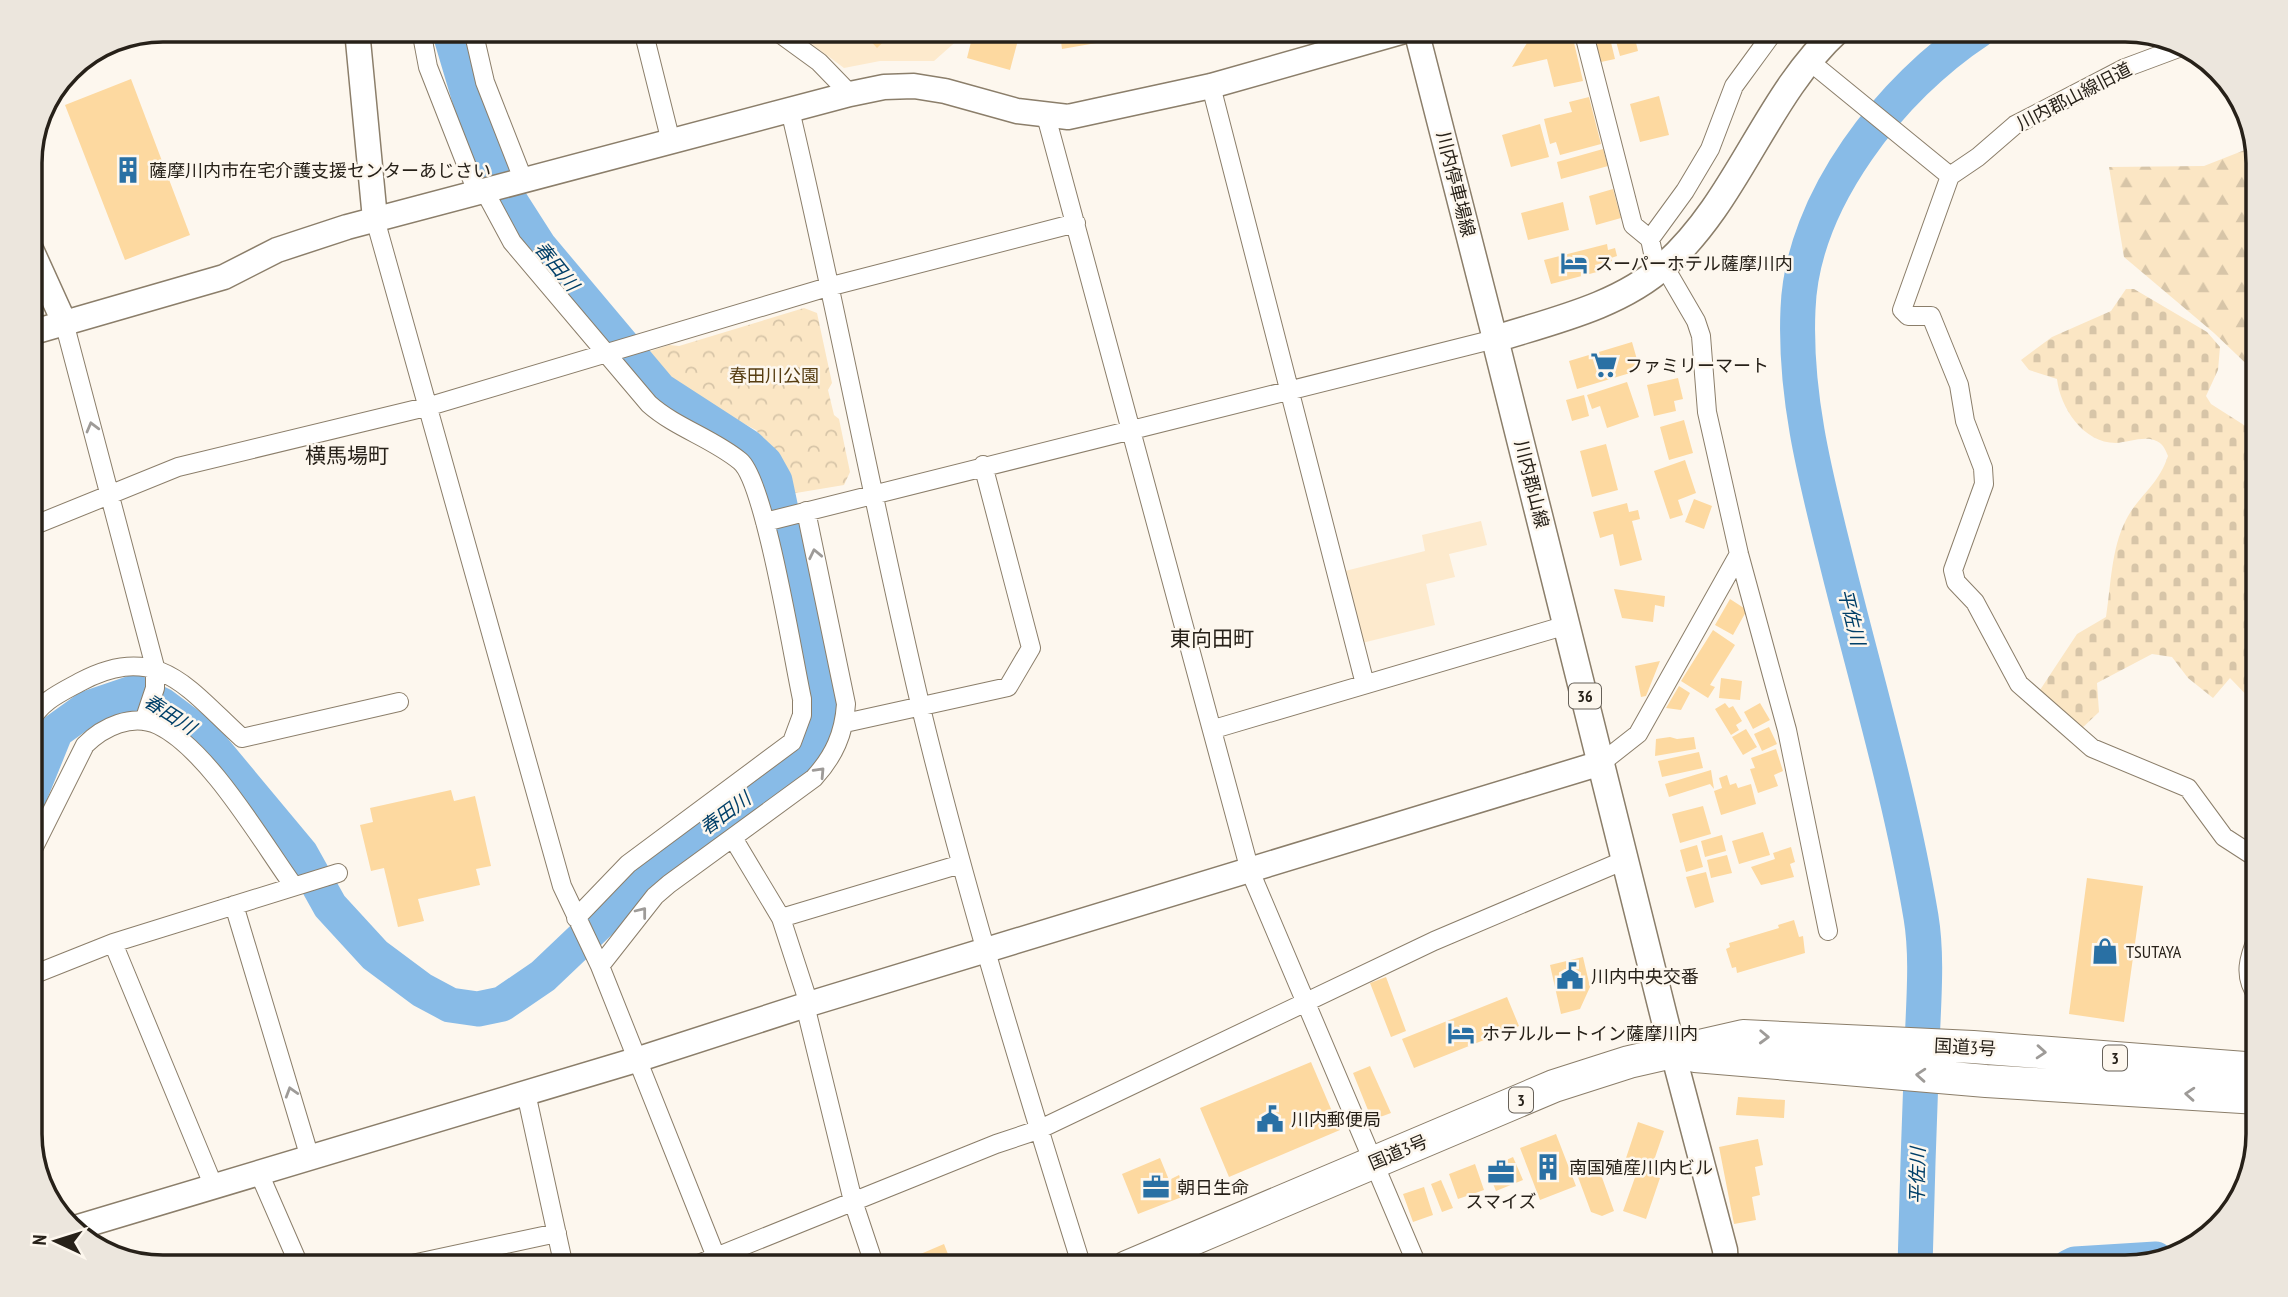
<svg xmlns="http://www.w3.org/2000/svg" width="2288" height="1297" font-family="'PT Sans Narrow','Noto Sans JP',sans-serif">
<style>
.built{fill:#fdeacd}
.forest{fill:url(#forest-firs)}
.cemetery{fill:url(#cemetery-stones)}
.park{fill:url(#park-crowns)}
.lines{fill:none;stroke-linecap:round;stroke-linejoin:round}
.river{stroke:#88bbe7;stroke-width:35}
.building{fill:#fdd9a0}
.street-casing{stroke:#8b7e6a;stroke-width:20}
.secondary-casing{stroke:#8b7e6a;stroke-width:27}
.primary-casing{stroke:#8b7e6a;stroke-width:29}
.highway-casing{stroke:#8b7e6a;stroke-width:34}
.street{stroke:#fff;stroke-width:18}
.secondary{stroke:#fff;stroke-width:24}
.primary{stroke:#fff;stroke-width:26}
.highway{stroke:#fff;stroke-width:32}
.oneway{stroke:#9e9b98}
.labels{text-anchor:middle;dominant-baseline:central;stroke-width:5;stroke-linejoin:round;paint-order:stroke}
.shield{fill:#fdf7ee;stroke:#676159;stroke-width:2}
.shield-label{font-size:16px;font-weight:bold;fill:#272119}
.street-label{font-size:18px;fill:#272119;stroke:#fdf7ee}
.poi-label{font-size:18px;fill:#272119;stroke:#fdf7ee;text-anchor:start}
.park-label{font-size:18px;fill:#563d11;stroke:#fdf7ee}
.water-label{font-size:19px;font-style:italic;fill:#003f68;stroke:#fdf7ee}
.quarter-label{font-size:21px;fill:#272119;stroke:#fdf7ee}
.rim{fill:none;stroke:#272119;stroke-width:3.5}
</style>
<defs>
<pattern id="forest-firs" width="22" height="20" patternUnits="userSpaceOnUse" patternTransform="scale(1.75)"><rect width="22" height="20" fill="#fbe6c4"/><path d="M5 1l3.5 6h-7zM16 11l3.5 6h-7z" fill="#d7c5a8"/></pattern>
<pattern id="cemetery-stones" width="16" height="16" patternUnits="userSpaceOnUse" patternTransform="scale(1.75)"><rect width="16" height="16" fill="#fbe6c4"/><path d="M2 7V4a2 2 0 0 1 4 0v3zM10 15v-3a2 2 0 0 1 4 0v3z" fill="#d7c5a8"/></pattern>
<pattern id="park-crowns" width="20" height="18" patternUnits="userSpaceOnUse" patternTransform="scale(1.75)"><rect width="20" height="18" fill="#fbe6c4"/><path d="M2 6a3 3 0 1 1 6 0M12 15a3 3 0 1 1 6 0" fill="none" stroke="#d7c5a8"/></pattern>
</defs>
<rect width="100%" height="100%" fill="#fdf7ee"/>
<path class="built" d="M793,30H969L934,61H880L844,68Z
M1481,521L1487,545L1449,554L1455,577L1426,584L1435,625L1362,643L1345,571L1425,551L1422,535Z"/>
<path class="forest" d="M2255,146L2258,155V375L2214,333L2124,257L2109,167L2204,166Z"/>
<path class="cemetery" d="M2126,289H2134L2207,332L2220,347L2218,370L2206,396L2211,404L2258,434V707L2230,678L2213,698L2188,678L2172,657L2152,654L2097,683L2099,712L2079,731L2038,693L2077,634L2106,617C2111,586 2111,549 2126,520C2138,496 2158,486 2168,456C2165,449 2163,443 2154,440C2144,436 2127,442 2116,443C2083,443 2060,407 2057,379L2029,370L2021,360L2052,337L2111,311Z"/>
<path class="park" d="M804,308L817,313L832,383L828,390L834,415L839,419L850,472L844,485L790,494L780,459L756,430L684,392L648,352L669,345L679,346Z"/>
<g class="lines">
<path class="river" d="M30,795L56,731L88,708L135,692L162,705L202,735L301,854L330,906L375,955L422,990L450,1005L478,1009L502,1004L543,976L683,843L811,751L823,709L775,481L765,463L748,447L660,390L539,246L491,171L449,30
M1915,1267C1917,1194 1919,1122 1922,1049C1923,1006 1928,959 1921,917C1901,797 1866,680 1837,563C1816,479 1794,396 1798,309C1802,200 1892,87 1979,30
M2069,1267L2075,1264L2156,1259"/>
</g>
<path class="building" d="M870,30H896L877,48L865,35Z
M974,30L1018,40L1010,70L967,58Z
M1048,30H1165V31L1062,49L1060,34L1049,36Z
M1556,30H1571L1583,81L1554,87L1547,59L1512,67L1532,35Z
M1593,30H1608L1615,59L1601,62Z
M1613,30H1633L1638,51L1620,56Z
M131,79L190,235L125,260L65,105Z
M1659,96L1669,135L1640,142L1630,104Z
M1589,97L1601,144L1560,155L1556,142L1550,144L1544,119L1572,112L1569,102Z
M1540,124L1549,157L1511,167L1502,135Z
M1603,149L1608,166L1561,179L1557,162Z
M1613,189L1621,218L1596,225L1589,196Z
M1563,202L1569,230L1528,240L1521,213Z
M1607,244L1608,250L1615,248L1617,256L1611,258L1612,261L1595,265L1597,272L1551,284L1544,260Z
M1632,342L1640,370L1577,389L1569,361Z
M1678,378L1683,399L1674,401L1676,411L1654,416L1647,385Z
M1627,382L1639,417L1607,428L1600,406L1592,409L1587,395Z
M1584,395L1589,416L1572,421L1566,400Z
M1684,420L1693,453L1669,460L1660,427Z
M1606,444L1618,490L1592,497L1580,451Z
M1685,460L1696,493L1678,500L1683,515L1670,519L1654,471Z
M1694,499L1712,506L1704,529L1685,522Z
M1627,503L1629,512L1638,510L1640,519L1632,521L1642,560L1620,566L1613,534L1600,538L1593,512Z
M1614,589L1665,596L1664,607L1655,605L1653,622L1622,618Z
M1730,599L1747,610L1733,635L1715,625Z
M1713,630L1735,645L1710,685L1715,687L1708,698L1681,681Z
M1660,661L1646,696L1641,697L1635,666Z
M1721,678L1742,681L1740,700L1719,698Z
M1679,686L1690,693L1681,710L1666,708Z
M1725,703L1729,708L1733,706L1742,721L1736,725L1739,730L1731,735L1715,709Z
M1760,703L1770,720L1753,729L1744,712Z
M1769,727L1777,744L1762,751L1754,734Z
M1746,729L1757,747L1743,755L1732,737Z
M1670,737L1677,739L1694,737L1696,749L1655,756L1656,739Z
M1776,749L1783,771L1774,775L1778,786L1758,793L1750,769L1755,768L1751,758Z
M1699,752L1703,768L1662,777L1658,761Z
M1711,770L1714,789L1710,784L1669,797L1665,784Z
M1727,775L1730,785L1736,783L1738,788L1751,784L1756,804L1721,815L1714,791L1722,788L1719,778Z
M451,790L454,801L475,796L491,866L476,869L480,885L418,899L424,921L398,927L384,868L371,871L360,825L373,822L370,808Z
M1703,806L1711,834L1680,843L1672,814Z
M1763,832L1770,855L1739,864L1732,841Z
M1722,835L1726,851L1705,857L1701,841Z
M1697,845L1703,867L1686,872L1680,850Z
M1791,847L1795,862L1790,864L1794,877L1761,885L1751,867L1775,859L1773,853Z
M1727,855L1732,873L1711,878L1707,860Z
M1706,872L1714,902L1695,908L1686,877Z
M2087,878L2143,886L2124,1022L2069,1014Z
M1794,920L1799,937L1803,936L1805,953L1737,973L1736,967L1732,968L1726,949L1730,947L1729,943L1779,928L1778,925Z
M1583,957L1590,987L1580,1009L1561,1014L1550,965Z
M1386,977L1406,1031L1391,1037L1370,983Z
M1507,997L1519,1026L1414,1068L1402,1039Z
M1311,1062L1340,1130L1229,1177L1200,1108Z
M1370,1066L1391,1113L1372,1120L1353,1073Z
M1738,1097L1785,1100L1784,1118L1736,1115Z
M1638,1122L1664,1131L1649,1175L1660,1178L1646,1219L1623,1211L1638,1169L1624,1164Z
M1556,1134L1576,1186L1540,1200L1520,1148Z
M1758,1139L1763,1165L1755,1167L1760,1195L1752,1197L1756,1220L1734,1224L1719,1147Z
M1513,1157L1523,1180L1496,1191L1487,1169Z
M1160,1158L1169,1180L1179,1175L1187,1195L1138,1214L1122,1174Z
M1475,1164L1484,1190L1458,1199L1449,1174Z
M1599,1169L1614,1211L1602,1216L1591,1212L1578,1177Z
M1441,1180L1453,1208L1442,1212L1431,1184Z
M1424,1187L1433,1215L1413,1222L1403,1194Z
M944,1244L953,1267H890Z"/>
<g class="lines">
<defs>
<path id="street" d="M421,30L428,67L477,192
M473,30L485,82L523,179
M643,30L671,142
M775,30L819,62L850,94
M1583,30L1633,225L1650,239L1657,272
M1808,60L1950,176
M1211,86L1365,684
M790,110C837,309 874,510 921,708C967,897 1024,1082 1082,1267
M1046,116L1250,871L1418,1267
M1950,176L1902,310L1908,316H1931L1959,385L1965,421L1983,468L1984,484L1953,570L1956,582L1975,602L2019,684L2092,748L2188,788L2224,837L2258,859
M1950,176L1978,157L2015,125L2125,68L2184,46
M484,190L512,242L649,404C676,428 712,438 740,461C765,481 793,658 802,699V715L792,742L628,864L576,918
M375,219L562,886L600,966L720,1267
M1650,239L1685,191L1710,149L1734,86L1775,30
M1664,266L1696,321L1701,336L1707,412L1739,554L1787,730L1828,931
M64,322L155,667V688L144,721
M765,522L1495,339
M30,527L178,467L430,406L828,287L1076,223
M30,722C41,701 60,693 80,682C158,640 189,690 242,738L399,702
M845,723L1008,687L1031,648L983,465
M1214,729L1567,625
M1601,763L1638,734L1739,554
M733,838L781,918L809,1004
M30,855L85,745C103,727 132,713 158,725C208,749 260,839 293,885
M234,905L310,1158
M781,918L961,864
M2258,935C2249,957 2242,976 2258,997
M113,943L214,1187
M600,966L655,896L669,884L814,778C834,756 844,734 846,704L806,511
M30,976L113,943L338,873
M805,1005L853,1201L875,1267
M526,1093L564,1267
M259,1173L300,1267
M398,1267L557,1233
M691,1267L996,1144L1038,1130L1434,941L1625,860"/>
<path id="secondary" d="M357,30L375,219
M1416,30L1495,339
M30,247L64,322
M30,333L224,277L277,250L347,227L850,94L884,87L914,86L945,91L1017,111L1068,117L1211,86L1408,30
M1673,1053L1725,1250L1726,1267
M75,1228L636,1060L809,1004L1601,763"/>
<path id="primary" d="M1673,1053L1495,339C1552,321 1620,306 1665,265C1739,199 1765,97 1838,30"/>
<path id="highway" d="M1695,1056L1986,1081L2258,1098
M1127,1267L1554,1086L1629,1062L1743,1036L1973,1047L2258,1069"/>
</defs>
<use href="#street" class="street-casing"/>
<use href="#secondary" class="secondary-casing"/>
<use href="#primary" class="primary-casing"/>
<use href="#highway" class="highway-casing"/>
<use href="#street" class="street"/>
<use href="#secondary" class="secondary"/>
<use href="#primary" class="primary"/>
<use href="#highway" class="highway"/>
</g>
<defs><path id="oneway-chevron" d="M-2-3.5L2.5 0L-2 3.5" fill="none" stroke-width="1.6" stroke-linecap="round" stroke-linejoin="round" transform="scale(1.75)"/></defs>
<g class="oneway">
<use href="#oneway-chevron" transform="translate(92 427) rotate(-105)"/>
<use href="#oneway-chevron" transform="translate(815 554) rotate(-102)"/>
<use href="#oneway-chevron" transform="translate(820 772) rotate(-47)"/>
<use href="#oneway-chevron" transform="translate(642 912) rotate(-52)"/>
<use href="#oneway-chevron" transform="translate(1764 1037) rotate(2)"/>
<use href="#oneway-chevron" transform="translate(2041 1052) rotate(4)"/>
<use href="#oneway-chevron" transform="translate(1921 1075) rotate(-176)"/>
<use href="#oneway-chevron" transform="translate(291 1092) rotate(-107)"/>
<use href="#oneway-chevron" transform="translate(2190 1094) rotate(-176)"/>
</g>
<defs>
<symbol id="building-bare" viewBox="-9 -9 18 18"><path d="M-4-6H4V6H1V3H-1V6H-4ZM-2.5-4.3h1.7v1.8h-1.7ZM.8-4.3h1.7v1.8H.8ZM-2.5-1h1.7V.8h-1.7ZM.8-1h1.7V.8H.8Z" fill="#2970a4" stroke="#fdf7ee" stroke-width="2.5" paint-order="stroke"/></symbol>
<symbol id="hotel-bare" viewBox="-9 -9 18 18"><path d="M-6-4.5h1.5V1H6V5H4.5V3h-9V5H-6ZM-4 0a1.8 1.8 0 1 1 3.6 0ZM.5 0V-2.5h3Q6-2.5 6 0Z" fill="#2970a4" stroke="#fdf7ee" stroke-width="2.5" paint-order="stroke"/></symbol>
<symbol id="supermarket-bare" viewBox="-9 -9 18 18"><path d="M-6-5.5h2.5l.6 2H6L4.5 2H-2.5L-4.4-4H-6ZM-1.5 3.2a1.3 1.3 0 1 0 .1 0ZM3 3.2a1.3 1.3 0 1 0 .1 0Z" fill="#2970a4" stroke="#fdf7ee" stroke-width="2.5" paint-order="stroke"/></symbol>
<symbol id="shop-bare" viewBox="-9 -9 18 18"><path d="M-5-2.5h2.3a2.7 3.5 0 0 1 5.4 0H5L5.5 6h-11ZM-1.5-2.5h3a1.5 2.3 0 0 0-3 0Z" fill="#2970a4" stroke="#fdf7ee" stroke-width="2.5" paint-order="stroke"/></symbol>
<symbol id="civic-bare" viewBox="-9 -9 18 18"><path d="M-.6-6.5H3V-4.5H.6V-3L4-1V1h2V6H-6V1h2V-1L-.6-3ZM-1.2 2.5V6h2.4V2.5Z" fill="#2970a4" stroke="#fdf7ee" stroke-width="2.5" paint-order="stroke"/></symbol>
<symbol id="office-bare" viewBox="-9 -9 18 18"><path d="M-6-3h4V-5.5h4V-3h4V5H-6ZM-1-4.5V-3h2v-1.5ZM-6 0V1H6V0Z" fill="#2970a4" stroke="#fdf7ee" stroke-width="2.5" paint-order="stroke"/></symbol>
</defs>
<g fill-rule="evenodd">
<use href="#building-bare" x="109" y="151" width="38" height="38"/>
<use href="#hotel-bare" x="1555" y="244" width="38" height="38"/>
<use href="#supermarket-bare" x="1585" y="346" width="38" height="38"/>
<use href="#shop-bare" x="2086" y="932" width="38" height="38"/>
<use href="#civic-bare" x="1551" y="957" width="38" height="38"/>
<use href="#hotel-bare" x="1442" y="1014" width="38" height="38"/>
<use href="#civic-bare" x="1251" y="1100" width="38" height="38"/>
<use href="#building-bare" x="1529" y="1148" width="38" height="38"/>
<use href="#office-bare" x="1482" y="1153" width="38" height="38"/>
<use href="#office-bare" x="1137" y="1168" width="38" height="38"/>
</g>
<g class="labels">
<g class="shield">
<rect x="1569" y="683.5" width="32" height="25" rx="5"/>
<rect x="2103" y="1045.5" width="24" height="25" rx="5"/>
<rect x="1509" y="1087.5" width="24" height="25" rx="5"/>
</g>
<g class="shield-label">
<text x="1585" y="696">36</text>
<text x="2115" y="1058">3</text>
<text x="1521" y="1100">3</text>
</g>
<g class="street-label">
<text transform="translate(2074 96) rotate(-27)">川内郡山線旧道</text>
<text transform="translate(1456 184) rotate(76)">川内停車場線</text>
<text transform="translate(1532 484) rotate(76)">川内郡山線</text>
<text transform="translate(1965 1047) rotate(3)">国道3号</text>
<text transform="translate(1398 1152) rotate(-23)">国道3号</text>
</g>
<g class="poi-label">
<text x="149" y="170">薩摩川内市在宅介護支援センターあじさい</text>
<text x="1595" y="263">スーパーホテル薩摩川内</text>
<text x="1625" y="365">ファミリーマート</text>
<text x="2126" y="951">TSUTAYA</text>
<text x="1591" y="976">川内中央交番</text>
<text x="1482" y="1033">ホテルルートイン薩摩川内</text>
<text x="1291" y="1119">川内郵便局</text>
<text x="1569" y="1167">南国殖産川内ビル</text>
<text x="1177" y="1187">朝日生命</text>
<text x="1501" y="1201" text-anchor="middle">スマイズ</text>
</g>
<g class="park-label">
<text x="774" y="375">春田川公園</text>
</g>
<g class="water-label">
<text transform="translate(557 266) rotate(51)">春田川</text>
<text transform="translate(1852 617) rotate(76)">平佐川</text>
<text transform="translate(170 714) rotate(33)">春田川</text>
<text transform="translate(725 813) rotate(-36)">春田川</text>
<text transform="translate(1917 1176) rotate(-89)">平佐川</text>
</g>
<g class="quarter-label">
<text x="347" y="455">横馬場町</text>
<text x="1212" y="638">東向田町</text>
</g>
</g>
<path d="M0 0H2288V1297H0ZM163 42H2125A121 121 0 0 1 2246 163V1134A121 121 0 0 1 2125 1255H163A121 121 0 0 1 42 1134V163A121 121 0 0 1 163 42Z" fill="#ece6dd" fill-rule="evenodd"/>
<path class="rim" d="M163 42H2125A121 121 0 0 1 2246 163V1134A121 121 0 0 1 2125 1255H163A121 121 0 0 1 42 1134V163A121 121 0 0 1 163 42Z"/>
<g transform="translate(56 1241) rotate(274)" stroke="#fdf7ee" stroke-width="5" paint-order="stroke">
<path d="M0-5L12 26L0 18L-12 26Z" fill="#272119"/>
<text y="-10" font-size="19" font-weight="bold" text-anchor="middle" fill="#272119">N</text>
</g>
</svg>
